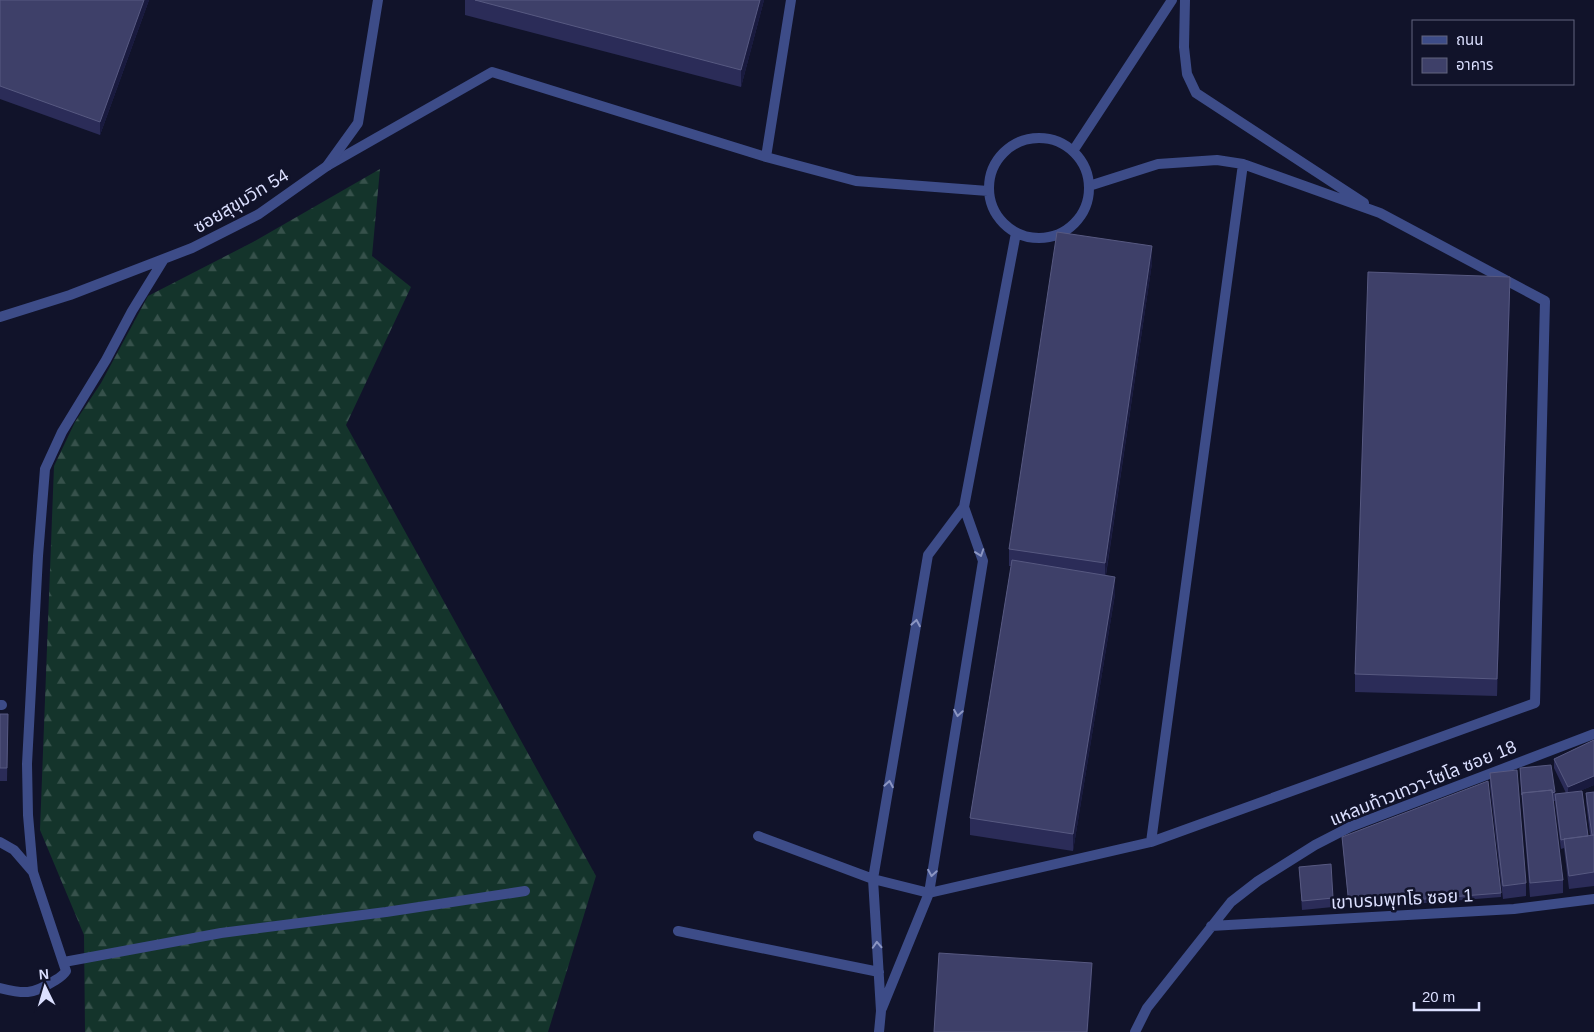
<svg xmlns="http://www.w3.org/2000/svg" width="1594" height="1032" font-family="Helvetica,'Noto Sans Thai',sans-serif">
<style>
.forest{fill:url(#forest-firs)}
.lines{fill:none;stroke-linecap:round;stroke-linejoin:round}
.service{stroke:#3d4c88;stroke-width:10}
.minor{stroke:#3d4c88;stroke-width:10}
.wall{fill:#2b2c58}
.shaded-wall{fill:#191a3e}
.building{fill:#3e4069;stroke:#575981}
.oneway{stroke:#8c96c3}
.labels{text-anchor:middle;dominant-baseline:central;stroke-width:5;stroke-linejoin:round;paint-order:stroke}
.street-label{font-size:18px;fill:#dbdffe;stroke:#11132a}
</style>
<defs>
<pattern id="forest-firs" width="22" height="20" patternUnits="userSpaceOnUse" patternTransform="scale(1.25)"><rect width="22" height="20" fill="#14342b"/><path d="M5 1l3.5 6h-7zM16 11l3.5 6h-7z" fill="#36514b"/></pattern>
</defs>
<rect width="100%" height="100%" fill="#11132a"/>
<path class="forest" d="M380,169L372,256L411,287L346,425L596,876L548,1032H85L84,935L40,830L54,466L75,422L101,383L148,296L253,242Z"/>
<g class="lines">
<path class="service" d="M1185,0L1184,47L1187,74L1196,93L1364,203
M989 188a50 50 0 1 1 100 0a50 50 0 1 1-100 0Z
M1073,151L1172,0
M766,157L791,0
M327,166L492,72L766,157L856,181L988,191
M1089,186L1158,164L1217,160L1243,164L1380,213L1545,301L1535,703L1151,842
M0,705H2
M758,836L873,879L929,893L1151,842L1243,164
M678,931L879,972
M882,1008L929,893L983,561L964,507
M879,1032L881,1011L873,879L928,555L964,507L1016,233"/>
<path class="minor" d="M0,317L70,295L192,248L259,214L327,166L358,123L378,0
M0,842L14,850L33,872L66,971C63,976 59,978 54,981C32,995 24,994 0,988
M33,872L28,815L27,764L38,556L45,469L62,432L106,360L132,311L164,259
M1211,926L1514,909L1594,899
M64,962L221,933L386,912L525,891
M1135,1032L1147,1008L1231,902L1258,881L1315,845L1350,827L1594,734"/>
</g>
<path class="wall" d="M0,0H149L100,135L0,99Z
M465,0H764L741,87L465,15Z
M1152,263L1106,575L1115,594L1073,851L970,835V818L1011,566H1009V549Z
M1510,294L1497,696L1355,692V674Z
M0,714L8,727L7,781H0Z
M1594,740V785L1577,792L1588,836L1590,835L1586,802V793L1594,792V886L1569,889L1564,848L1561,849L1555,803V794L1566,793L1554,768V759Z
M1520,768L1555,792V801H1553L1563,880V893L1530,897L1520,777Z
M1490,773L1526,883V896L1503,899L1490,786Z
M1342,837L1501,893V897L1349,909Z
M1299,867L1333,898V907L1302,910Z"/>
<path class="shaded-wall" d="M144,0H149L100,135V122Z
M760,0H764L741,87V70Z
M1152,246V263L1105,580V563Z
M1510,277V294L1497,696V679Z
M1115,577V594L1073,851V834Z
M1594,776V785L1568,796V787Z
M1092,963V980L1088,1032H1087Z"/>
<path class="building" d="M0,0H144L100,122L0,86Z
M475,0H760L741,70Z
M1057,232L1152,246L1105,563L1009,549Z
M1368,272L1510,277L1497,679L1355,674Z
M1012,560L1115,577L1073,834L970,818Z
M0,714H8L7,768H0Z
M1594,740V776L1568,787L1554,759Z
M1551,765L1555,792L1552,793V790L1522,793V795L1520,768Z
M1517,770L1526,883L1503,886L1490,773Z
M1488,781L1501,893L1349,905L1342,837Z
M1552,790L1563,880L1530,883L1522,793Z
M1582,791L1588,836L1564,839H1565L1561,840L1555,794Z
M1594,792V835H1592L1586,793Z
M1594,835V872L1569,876L1564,839Z
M1331,864L1333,898L1302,901L1299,867Z
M939,953L1092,963L1087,1032H934Z"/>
<defs><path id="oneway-chevron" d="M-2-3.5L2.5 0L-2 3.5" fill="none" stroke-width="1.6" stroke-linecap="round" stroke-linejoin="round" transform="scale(1.25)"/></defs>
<g class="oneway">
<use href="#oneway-chevron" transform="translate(980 553) rotate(71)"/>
<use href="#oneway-chevron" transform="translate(916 623) rotate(-80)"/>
<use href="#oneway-chevron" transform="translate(958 713) rotate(99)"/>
<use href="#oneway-chevron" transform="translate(889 784) rotate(-80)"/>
<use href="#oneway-chevron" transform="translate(932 873) rotate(99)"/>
<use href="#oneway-chevron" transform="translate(877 945) rotate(-93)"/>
</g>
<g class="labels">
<g class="street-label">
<text transform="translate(241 201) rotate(-31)">ซอยสุขุมวิท 54</text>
<text transform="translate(1423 783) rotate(-22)">แหลมท้าวเทวา-ไซโล ซอย 18</text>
<text transform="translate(1402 899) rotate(-3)">เขาบรมพุทโธ ซอย 1</text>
</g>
</g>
<rect x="1412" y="20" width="162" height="65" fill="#11132a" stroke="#62657f"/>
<rect x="1422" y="36" width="25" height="8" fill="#3d4c88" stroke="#62657f"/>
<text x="1456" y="45" font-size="15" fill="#dbdffe">ถนน</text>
<rect x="1422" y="58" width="25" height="15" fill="#3e4069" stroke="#62657f"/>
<text x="1456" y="70" font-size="15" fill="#dbdffe">อาคาร</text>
<g transform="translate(45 987) rotate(355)" stroke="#11132a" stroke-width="4" paint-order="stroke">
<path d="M0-4L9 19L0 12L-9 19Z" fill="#dbdffe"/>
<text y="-8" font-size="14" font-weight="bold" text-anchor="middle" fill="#dbdffe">N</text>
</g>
<path d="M1414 1002v8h65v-8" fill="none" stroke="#dbdffe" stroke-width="2.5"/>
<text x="1422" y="1002" font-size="15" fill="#dbdffe" stroke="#11132a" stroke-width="4" paint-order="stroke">20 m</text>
</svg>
